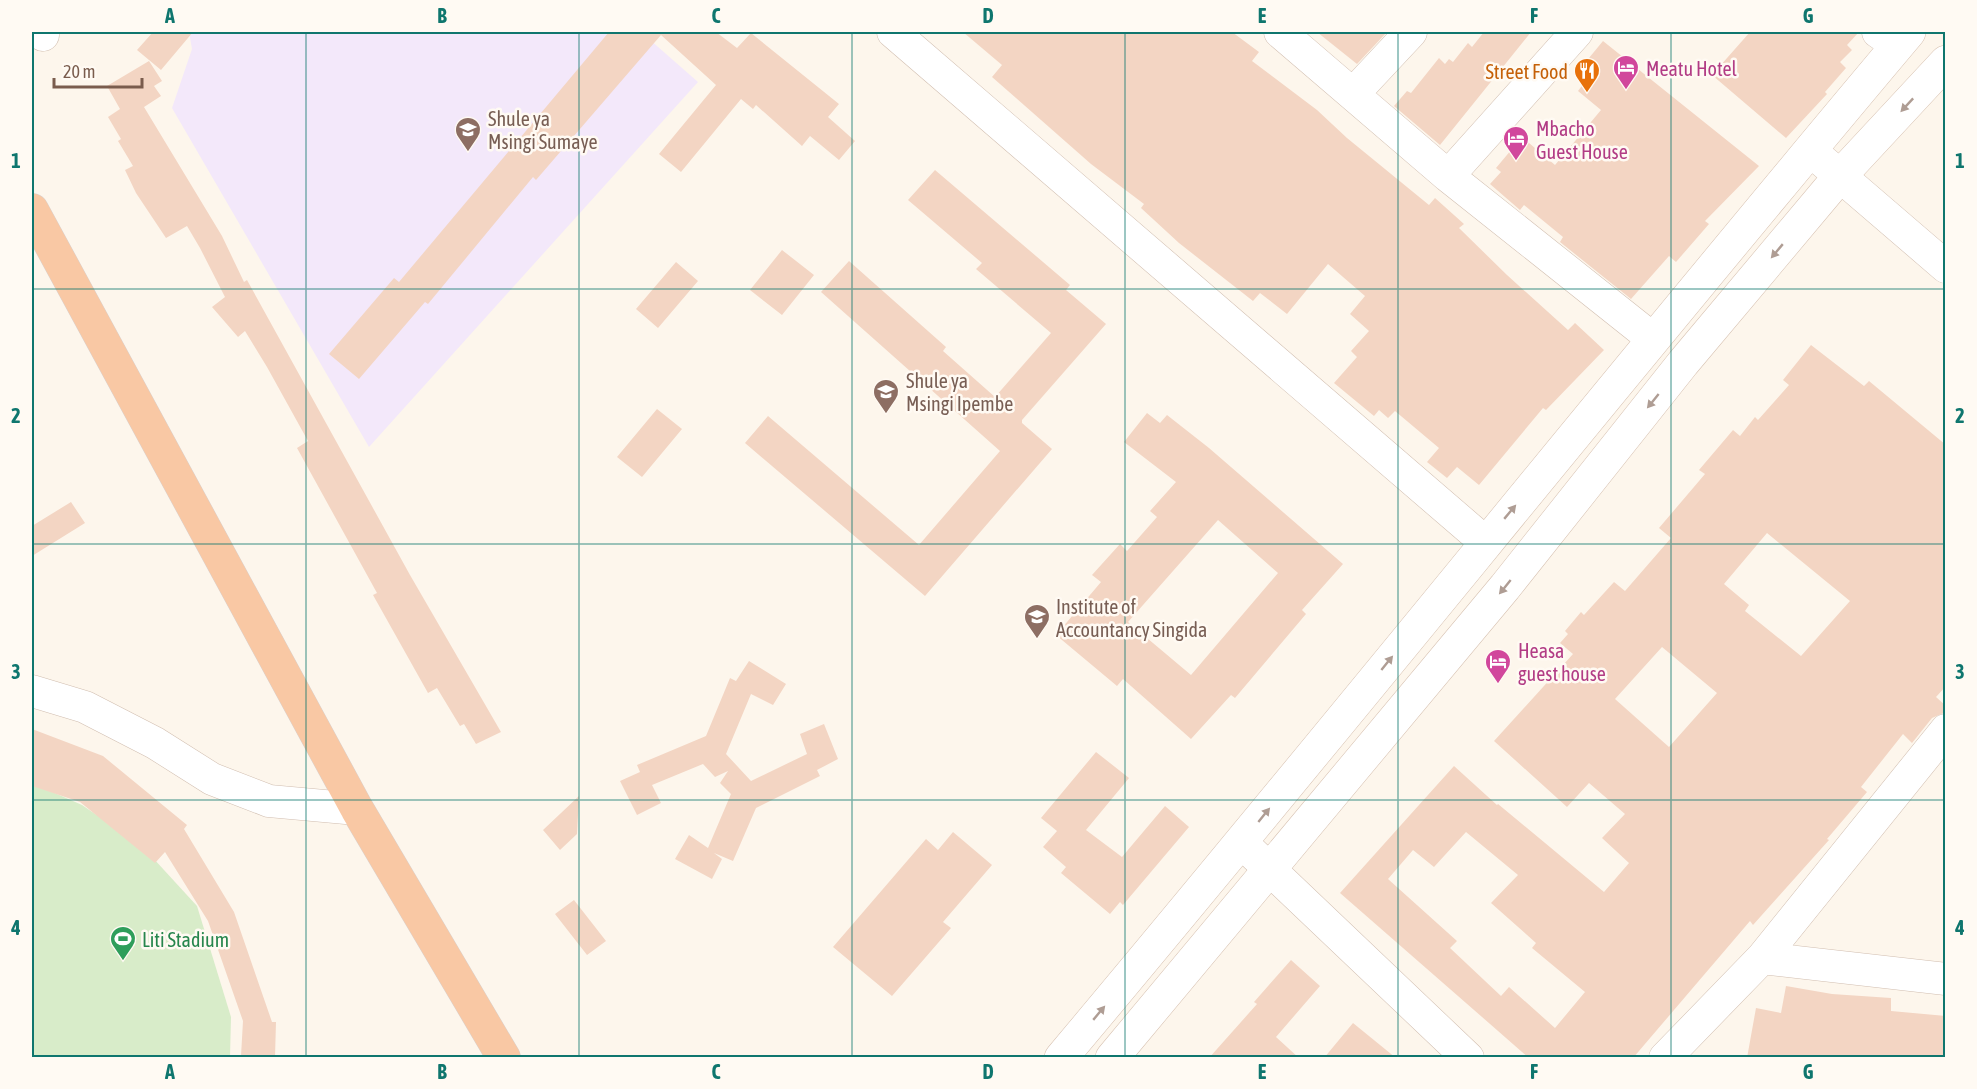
<svg xmlns="http://www.w3.org/2000/svg" width="1977" height="1089" font-family="'Asap Condensed',sans-serif">
<style>
.education{fill:#f3e8fa}
.green{fill:#d8ecc9}
.building{fill:#f3d5c3;fill-rule:evenodd}
.lines{fill:none;stroke-linecap:round;stroke-linejoin:round}
.minor-casing{stroke:#d1beb0;stroke-width:33}
.secondary-casing{stroke:#d6c0b0;stroke-width:34}
.trunk-casing{stroke:#dad1cd;stroke-width:34}
.minor{stroke:#fff;stroke-width:32}
.secondary{stroke:#fff;stroke-width:33}
.trunk{stroke:#f9c8a4;stroke-width:33}
.oneway{fill:#af9d94}
.grid{fill:none;stroke:#0f766e;stroke-width:1.5;stroke-opacity:0.55}
.labels{text-anchor:middle;dominant-baseline:central;stroke-width:5;stroke-linejoin:round;paint-order:stroke}
.hotel-label{font-size:20px;fill:#b23c85;stroke:#fffaf3;text-anchor:start}
.food-label{font-size:20px;fill:#c56008;stroke:#fffaf3;text-anchor:end}
.education-label{font-size:20px;fill:#785e54;stroke:#fffaf3;text-anchor:start}
.leisure-label{font-size:20px;fill:#27864d;stroke:#fffaf3;text-anchor:start}
.neatline{fill:none;stroke:#0f766e;stroke-width:2}
.grid-label{font-size:20px;text-anchor:middle;font-weight:bold;fill:#0f766e}
</style>
<rect width="100%" height="100%" fill="#fdf6ec"/>
<path class="education" d="M189,32H641L698,82L369,447L172,108L192,49Z"/>
<path class="green" d="M32,783L82,805L142,846L197,906L231,1017L230,1057H32Z"/>
<path class="building" d="M153,32H193L161,70L137,50Z
M609,32H716L737,48L751,33L839,104L828,117L855,141L839,160L810,136L802,146L756,105L753,109L741,99L681,172L659,154L716,85L661,35L536,180L533,177L428,304L425,302L359,379L329,354L394,278L399,282Z
M963,32H1232L1259,52L1252,61L1317,110L1347,138L1429,205L1435,198L1464,224L1459,228L1507,275L1568,330L1575,323L1604,350L1546,410L1543,408L1479,485L1457,467L1447,478L1427,462L1439,448L1395,411L1388,418L1379,410L1374,416L1334,383L1357,357L1351,351L1369,331L1350,314L1365,296L1328,264L1287,314L1260,293L1253,301L1179,243L1141,208L1144,204L1091,164L992,77L1002,65Z
M1317,32H1387L1357,64Z
M1484,32H1531L1440,145L1394,106L1407,91L1411,93L1439,58L1445,64L1449,59L1453,62L1468,43L1472,47Z
M1750,32H1859L1847,45L1852,50L1840,62L1846,68L1825,92L1827,94L1786,138L1712,75Z
M1603,41L1759,166L1705,221L1709,224L1676,262L1669,256L1631,299L1560,242L1563,237L1524,205L1520,210L1490,184L1501,172L1496,168L1522,137L1555,165L1601,110L1578,91L1593,71L1584,64Z
M149,61L162,81L154,86L161,96L144,107L222,236L244,282L247,280L410,575L501,732L476,744L464,724L460,726L437,688L428,693L373,595L377,593L297,448L308,441L267,367L245,331L238,337L212,307L225,297L200,248L187,226L166,238L136,193L125,170L133,166L118,141L121,139L108,117L120,109L107,86Z
M935,170L1070,285L1066,290L1106,324L1022,420V423L1052,449L925,596L745,443L768,416L919,545L1000,451L821,292L849,261L946,347L943,351L995,397L1051,333L976,269L982,263L908,200Z
M782,250L814,275L782,315L750,290Z
M676,262L698,281L658,328L636,309Z
M1811,345L1864,386L1869,381L1946,445V686L1936,697L1946,706V712L1932,718L1912,743L1903,734L1861,787L1867,792L1827,839L1829,840L1753,925L1750,921L1633,1058H1529L1340,893L1454,766L1497,805L1498,804L1604,892L1629,863L1602,838L1625,814L1589,783L1567,807L1494,741L1573,654L1560,643L1568,634L1565,631L1581,612L1584,615L1614,582L1625,591L1671,538L1659,528L1705,474L1699,470L1733,430L1740,436L1755,417L1758,420L1789,385L1783,380ZM1767,533L1850,601L1801,656L1745,611L1749,605L1724,584ZM1662,647L1717,693L1669,747L1615,699ZM1466,832L1518,875L1491,903L1536,943L1532,948L1585,992L1555,1028L1509,987L1501,996L1450,948L1457,941L1388,879L1413,850L1434,867Z
M657,409L682,429L642,477L617,457Z
M1147,413L1160,423L1167,415L1209,448L1343,564L1302,610L1306,614L1235,698L1231,695L1191,739L1123,679L1117,686L1056,635L1101,582L1092,575L1120,544L1127,551L1157,517L1150,511L1176,482L1124,442ZM1218,520L1278,573L1191,675L1128,622Z
M71,502L85,523L32,556V526Z
M749,661L786,684L773,705L751,694L726,754L751,781L807,754L800,734L824,724L838,759L817,770L820,776L756,808L733,861L714,853L722,859L712,879L675,859L689,835L708,848L731,794L720,783L728,771L715,777L703,764L652,785L661,803L637,815L620,781L640,772L637,765L706,736L730,678L736,681Z
M32,729L103,756L187,825L184,829L234,912L272,1022H276L275,1057L241,1056L243,1021L208,921L165,852L155,863L80,802L32,786Z
M1096,752L1129,778L1086,830L1122,857L1165,806L1189,827L1123,905L1120,902L1110,914L1061,873L1066,867L1043,847L1057,831L1041,818Z
M579,796L577,834L560,850L543,830Z
M953,832L992,865L943,922L951,928L892,996L833,947L926,839L938,850Z
M574,900L606,941L587,955L555,914Z
M1291,960L1320,986L1276,1037L1299,1058H1209L1257,1004L1254,1002Z
M1786,986L1832,994L1891,998V1011L1946,1016V1058H1747L1756,1008L1781,1013Z
M1353,1023L1396,1058H1324Z"/>
<g class="lines">
<defs>
<path id="minor" d="M38,32L43,35
M893,32L1485,542
M1280,32L1448,176L1653,339
M1878,32L1897,45
M1353,94L1411,32
M1811,151L1946,267
M1448,176L1577,32
M32,691L85,707L155,743L212,779L269,801L357,809
M1242,843L1468,1058
M1762,958L1946,979
M1665,1058L1762,958L1946,730"/>
<path id="secondary" d="M1061,1058C1347,718 1623,371 1909,32
M1112,1058L1505,587L1683,363L1840,176L1946,62"/>
<path id="trunk" d="M32,210L357,809L504,1058"/>
</defs>
<use href="#minor" class="minor-casing"/>
<use href="#secondary" class="secondary-casing"/>
<use href="#trunk" class="trunk-casing"/>
<use href="#minor" class="minor"/>
<use href="#secondary" class="secondary"/>
<use href="#trunk" class="trunk"/>
</g>
<defs><path id="oneway-solid" d="M-6-.8H1V-3.2L6.5 0L1 3.2V.8H-6Z" transform="scale(1.5)"/></defs>
<g class="oneway">
<use href="#oneway-solid" transform="translate(1907 105) rotate(133)"/>
<use href="#oneway-solid" transform="translate(1777 251) rotate(130)"/>
<use href="#oneway-solid" transform="translate(1653 401) rotate(129)"/>
<use href="#oneway-solid" transform="translate(1510 512) rotate(-50)"/>
<use href="#oneway-solid" transform="translate(1505 587) rotate(129)"/>
<use href="#oneway-solid" transform="translate(1387 663) rotate(-51)"/>
<use href="#oneway-solid" transform="translate(1264 815) rotate(-51)"/>
<use href="#oneway-solid" transform="translate(1099 1013) rotate(-50)"/>
</g>
<path class="grid" d="M306,32V1058M579,32V1058M852,32V1058M1125,32V1058M1398,32V1058M1671,32V1058M32,289H1946M32,544H1946M32,800H1946"/>
<defs>
<symbol id="hotel-pin" viewBox="-11 -11 22 30"><path d="M0 17L-7.5 6A9.5 9.5 0 1 1 7.5 6Z" fill="#d1479c" stroke="#fffaf3"/><path d="M-6-4.5h1.5V1H6V5H4.5V3h-9V5H-6ZM-4 0a1.8 1.8 0 1 1 3.6 0ZM.5 0V-2.5h3Q6-2.5 6 0Z" fill="#fff"/></symbol>
<symbol id="restaurant-pin" viewBox="-11 -11 22 30"><path d="M0 17L-7.5 6A9.5 9.5 0 1 1 7.5 6Z" fill="#e8710a" stroke="#fffaf3"/><path d="M-5-6h1v4h1v-4h1v4h1v-4h1v5L-1.5 .5V6h-2V.5L-5-1ZM5-6V6H3V1.5H1.5Q1.5-4 5-6Z" fill="#fff"/></symbol>
<symbol id="school-pin" viewBox="-11 -11 22 30"><path d="M0 17L-7.5 6A9.5 9.5 0 1 1 7.5 6Z" fill="#8d6e63" stroke="#fffaf3"/><path d="M0-5L7-2L0 1L-7-2ZM-4 1L0 2.5L4 1V4Q0 6-4 4Z" fill="#fff"/></symbol>
<symbol id="university-pin" viewBox="-11 -11 22 30"><path d="M0 17L-7.5 6A9.5 9.5 0 1 1 7.5 6Z" fill="#8d6e63" stroke="#fffaf3"/><path d="M0-5L7-2L0 1L-7-2ZM-4 1L0 2.5L4 1V4Q0 6-4 4Z" fill="#fff"/></symbol>
<symbol id="stadium-pin" viewBox="-11 -11 22 30"><path d="M0 17L-7.5 6A9.5 9.5 0 1 1 7.5 6Z" fill="#2e9e5b" stroke="#fffaf3"/><path d="M0-5a6.5 5 0 1 0 0 10a6.5 5 0 1 0 0-10ZM-3.5-1.8h7v3.6h-7Z" fill="#fff"/></symbol>
</defs>
<g fill-rule="evenodd">
<use href="#hotel-pin" x="1611" y="53" width="30" height="40"/>
<use href="#restaurant-pin" x="1572" y="56" width="30" height="40"/>
<use href="#school-pin" x="453" y="115" width="30" height="40"/>
<use href="#hotel-pin" x="1501" y="124" width="30" height="40"/>
<use href="#school-pin" x="871" y="377" width="30" height="40"/>
<use href="#university-pin" x="1022" y="602" width="30" height="40"/>
<use href="#hotel-pin" x="1483" y="647" width="30" height="40"/>
<use href="#stadium-pin" x="108" y="924" width="30" height="40"/>
</g>
<g class="labels">
<g class="hotel-label">
<text x="1646" y="68">Meatu Hotel</text>
<text x="1536" y="128">Mbacho<tspan x="1536" dy="23">Guest House</tspan></text>
<text x="1518" y="650">Heasa<tspan x="1518" dy="23">guest house</tspan></text>
</g>
<g class="food-label">
<text x="1568" y="71">Street Food</text>
</g>
<g class="education-label">
<text x="488" y="118">Shule ya<tspan x="488" dy="23">Msingi Sumaye</tspan></text>
<text x="906" y="380">Shule ya<tspan x="906" dy="23">Msingi Ipembe</tspan></text>
<text x="1056" y="606">Institute of<tspan x="1056" dy="23">Accountancy Singida</tspan></text>
</g>
<g class="leisure-label">
<text x="142" y="939">Liti Stadium</text>
</g>
</g>
<rect width="1977" height="1089" fill="none" stroke="#fffaf3" stroke-width="66"/>
<path d="M54 78v9h88v-9" fill="none" stroke="#7a5c4d" stroke-width="3"/>
<text x="63" y="78" font-size="18" fill="#7a5c4d" stroke="#fffaf3" stroke-width="4.5" paint-order="stroke">20 m</text>
<rect x="33" y="33" width="1911" height="1023" class="neatline"/>
<g class="grid-label">
<text x="170" y="23">A</text>
<text x="442" y="23">B</text>
<text x="716" y="23">C</text>
<text x="988" y="23">D</text>
<text x="1262" y="23">E</text>
<text x="1534" y="23">F</text>
<text x="1808" y="23">G</text>
<text x="16" y="168">1</text>
<text x="1960" y="168">1</text>
<text x="16" y="423">2</text>
<text x="1960" y="423">2</text>
<text x="16" y="679">3</text>
<text x="1960" y="679">3</text>
<text x="16" y="935">4</text>
<text x="1960" y="935">4</text>
<text x="170" y="1079">A</text>
<text x="442" y="1079">B</text>
<text x="716" y="1079">C</text>
<text x="988" y="1079">D</text>
<text x="1262" y="1079">E</text>
<text x="1534" y="1079">F</text>
<text x="1808" y="1079">G</text>
</g>
</svg>
